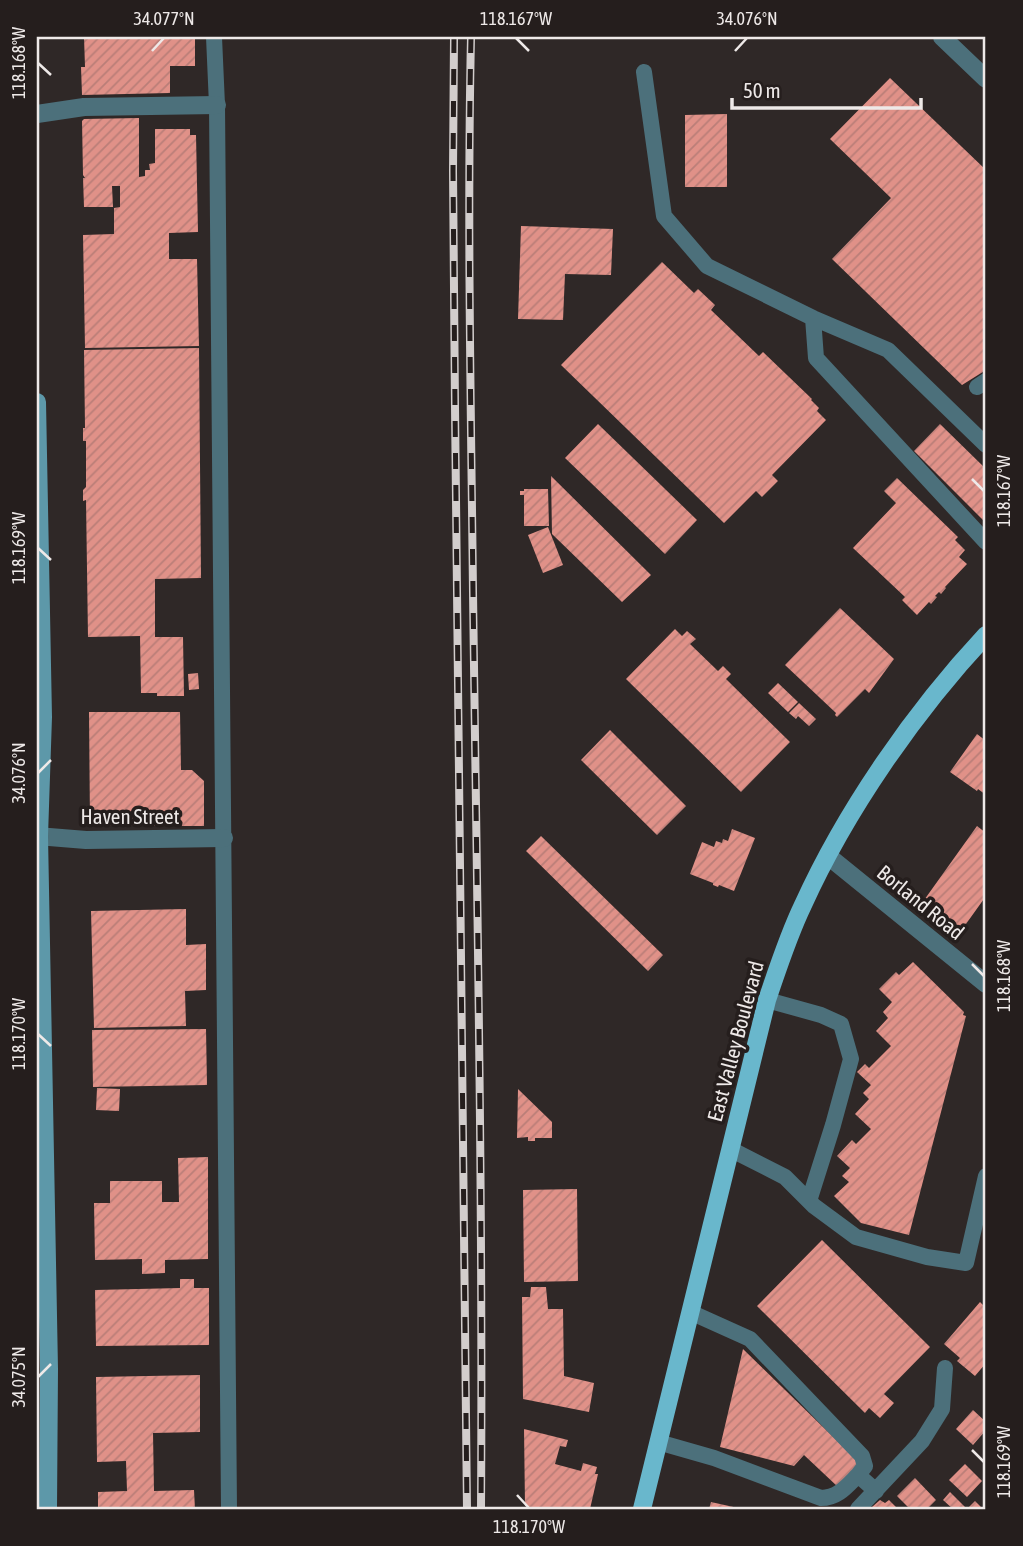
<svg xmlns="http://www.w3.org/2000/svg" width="1023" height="1546" font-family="'Asap Condensed',sans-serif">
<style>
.building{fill:url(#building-hatch)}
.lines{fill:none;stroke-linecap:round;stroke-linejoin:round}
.service{stroke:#4c707b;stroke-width:16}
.minor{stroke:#4c707b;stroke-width:18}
.secondary{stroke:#5d98a9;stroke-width:18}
.primary{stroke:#69b7cc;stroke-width:18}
.rail-casing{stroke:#d2cdcc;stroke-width:8}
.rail{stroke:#251e1d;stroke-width:5;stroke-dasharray:16;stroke-linecap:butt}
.ticks{fill:none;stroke:#eee9e8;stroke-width:2.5}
.labels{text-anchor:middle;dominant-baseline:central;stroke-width:7;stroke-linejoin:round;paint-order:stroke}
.street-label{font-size:21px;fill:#eee9e8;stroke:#251e1d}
.neatline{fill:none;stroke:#eee9e8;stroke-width:2.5}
.ticks-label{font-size:18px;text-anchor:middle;fill:#eee9e8}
</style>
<defs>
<pattern id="building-hatch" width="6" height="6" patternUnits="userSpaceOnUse" patternTransform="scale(1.75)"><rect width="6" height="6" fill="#e09188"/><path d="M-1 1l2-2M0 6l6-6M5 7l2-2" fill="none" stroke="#ba7e78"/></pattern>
</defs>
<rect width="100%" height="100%" fill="#2f2827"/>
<path class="building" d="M84,37H195V66H170V93L82,95L81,67H85Z
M890,78L986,170V370L962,385L832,259L891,198L830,139Z
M727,114V187H685V115Z
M139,118V177L145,176V170H150L149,164L155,163V129H190V135H196L198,232L169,233V259H197L199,346L85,348L83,235L114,234V208L120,207V186H112L113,207H84L83,178H85L83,175L82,121L84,119Z
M521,226L613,229L611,275L565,274L563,320L518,319Z
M662,262L694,293L698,289L715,305L711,310L759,356L763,352L812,399L811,400L819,408L817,411L826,420L772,475L778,481L762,497L756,491L724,523L561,365Z
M199,348L201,578L155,579V637H183L184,696H157V693H141L140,636L88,637L86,500L83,501V490L86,487V441H83V428H85L84,350Z
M598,424L697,520L665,554L565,458Z
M940,424L986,469V523L914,451Z
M551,476L651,575L622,602L552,534Z
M897,478L958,537L955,540L965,550L959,557L967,564L945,587L946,588L941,594L939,592L935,596L937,597L931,604L929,602L917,615L902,600L905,597L853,548L896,503L884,491Z
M524,489H548L549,526H524V495H520V491H524Z
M548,527L563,565L543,573L528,535Z
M840,608L894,659L869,693L865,689L837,717L835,715L836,713L785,665Z
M675,629L682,636L687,631L696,639L690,644L718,671L723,666L731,674L726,679L790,742L741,792L626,679Z
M198,673L199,689L189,690L188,674Z
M778,683L798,702L788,712L768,693Z
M799,703L816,719L809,726L798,716L796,719L789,713Z
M89,712H180L181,770H192L204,781V826H90Z
M610,730L686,806L657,835L581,760Z
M977,734L986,741V795L978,789L977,791L950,772Z
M977,826L986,833V896L961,931L922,903Z
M732,829L755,838L734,891L719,885L718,887L713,885V883L690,874L702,842L714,847L716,841L722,843L723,839L728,841Z
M541,836L663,955L648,971L526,851Z
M186,909V945L206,944V990L185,991L186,1026L94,1028L91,911Z
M913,962L964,1012L963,1015L966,1016L909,1235L861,1223L834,1196L849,1182L842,1176L850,1168L837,1156L852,1140L856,1144L871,1129L855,1114L869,1099L863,1093L871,1085L857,1072L865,1064L869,1068L891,1046L876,1031L888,1018L883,1012L892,1002L879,989L896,972L899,975Z
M206,1029L207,1085L93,1087L92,1030Z
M97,1088L120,1089L119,1111L96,1110Z
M518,1089L552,1122V1138H535V1141H528V1137L517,1138Z
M208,1157V1259L165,1260V1273L142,1274V1259L95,1260L94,1203H110V1181H162V1202H179L178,1158Z
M577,1189L578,1281L524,1282L523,1190Z
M822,1240L930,1347L884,1394L894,1403L880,1418L869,1408L865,1413L757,1306Z
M180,1279H194V1288H209V1345L96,1346L95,1290L180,1288Z
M531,1287H546L548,1309H563L564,1376L594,1383L589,1412L523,1399L522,1297H530Z
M980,1302L986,1308V1363L975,1376L957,1361L960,1358L944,1344Z
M743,1349L861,1464L838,1487L804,1455L794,1466L720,1447Z
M200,1375V1432L153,1433L154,1491L194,1490L195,1509H98V1492L127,1491L126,1461L97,1462L96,1377Z
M973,1410L986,1422V1430L973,1445L956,1429Z
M524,1429L568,1440L566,1447L560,1446L555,1464L581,1471L583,1463L597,1467L595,1474H598L590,1509H540L525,1506Z
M965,1464L982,1481L967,1497L949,1480Z
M915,1478L936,1500L927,1509H910L897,1496Z
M950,1492L967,1509L975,1501L983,1509H953L943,1500Z
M880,1500L885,1503L889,1500L898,1509H874L872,1507Z
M711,1502L738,1508V1509H709Z"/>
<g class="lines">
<path class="service" d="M214,37L217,105L229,1509
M644,72L664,216L707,266L813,318L816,358L986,542
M813,318L888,350L986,445
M977,387L986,381
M767,1000L821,1015L841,1024L851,1059L833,1125L809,1201
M730,1149L785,1177L814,1206L856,1237L927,1257L966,1263L986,1176
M690,1312L750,1339L862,1456L865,1466L858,1475L876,1491
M658,1442L714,1458L821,1498C838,1498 847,1486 858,1475
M858,1509L922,1441L942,1409L945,1368"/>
<path class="minor" d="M942,37L986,79
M37,114L84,107L217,105
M37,836L86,840L224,838
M828,856L986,984"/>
<path class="secondary" d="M37,402L43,717L39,836L49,1369L48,1509"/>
<path class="primary" d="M642,1509L767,1000C778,968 788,936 803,905C846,810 915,711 986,635"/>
<defs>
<path id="rail" d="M454,37L453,171L455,407L467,1509
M471,37C467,222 471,407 473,592C477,898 483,1203 481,1509"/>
</defs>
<use href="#rail" class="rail-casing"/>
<use href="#rail" class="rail"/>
</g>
<path class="ticks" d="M516,38L529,51M152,51L164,38M735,51L747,38M38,63L51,75M972,479L984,491M38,548L51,560M38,773L51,760M972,964L984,976M38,1034L51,1046M38,1377L51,1364M972,1450L984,1462M517,1495L529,1508"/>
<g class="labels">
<g class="street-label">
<text x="130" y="816">Haven Street</text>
<text transform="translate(921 902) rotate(39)">Borland Road</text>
<text transform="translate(735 1041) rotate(-75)">East Valley Boulevard</text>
</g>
</g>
<rect width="1023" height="1546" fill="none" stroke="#251e1d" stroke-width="77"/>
<path d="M732 98v10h189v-10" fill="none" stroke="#eee9e8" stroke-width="3.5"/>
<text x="743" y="98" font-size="21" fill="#eee9e8" stroke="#251e1d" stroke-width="5" paint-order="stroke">50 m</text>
<rect x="38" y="38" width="946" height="1470" class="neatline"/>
<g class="ticks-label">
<text x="164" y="25">34.077°N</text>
<text x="516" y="25">118.167°W</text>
<text x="747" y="25">34.076°N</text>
<text transform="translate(19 63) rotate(-90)" y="6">118.168°W</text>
<text transform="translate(1004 491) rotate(-90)" y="6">118.167°W</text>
<text transform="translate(19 548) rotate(-90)" y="6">118.169°W</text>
<text transform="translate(19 773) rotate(-90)" y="6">34.076°N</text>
<text transform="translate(1004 976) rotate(-90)" y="6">118.168°W</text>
<text transform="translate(19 1034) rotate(-90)" y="6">118.170°W</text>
<text transform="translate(19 1377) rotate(-90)" y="6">34.075°N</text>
<text transform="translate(1004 1462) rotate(-90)" y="6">118.169°W</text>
<text x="529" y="1533">118.170°W</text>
</g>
</svg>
